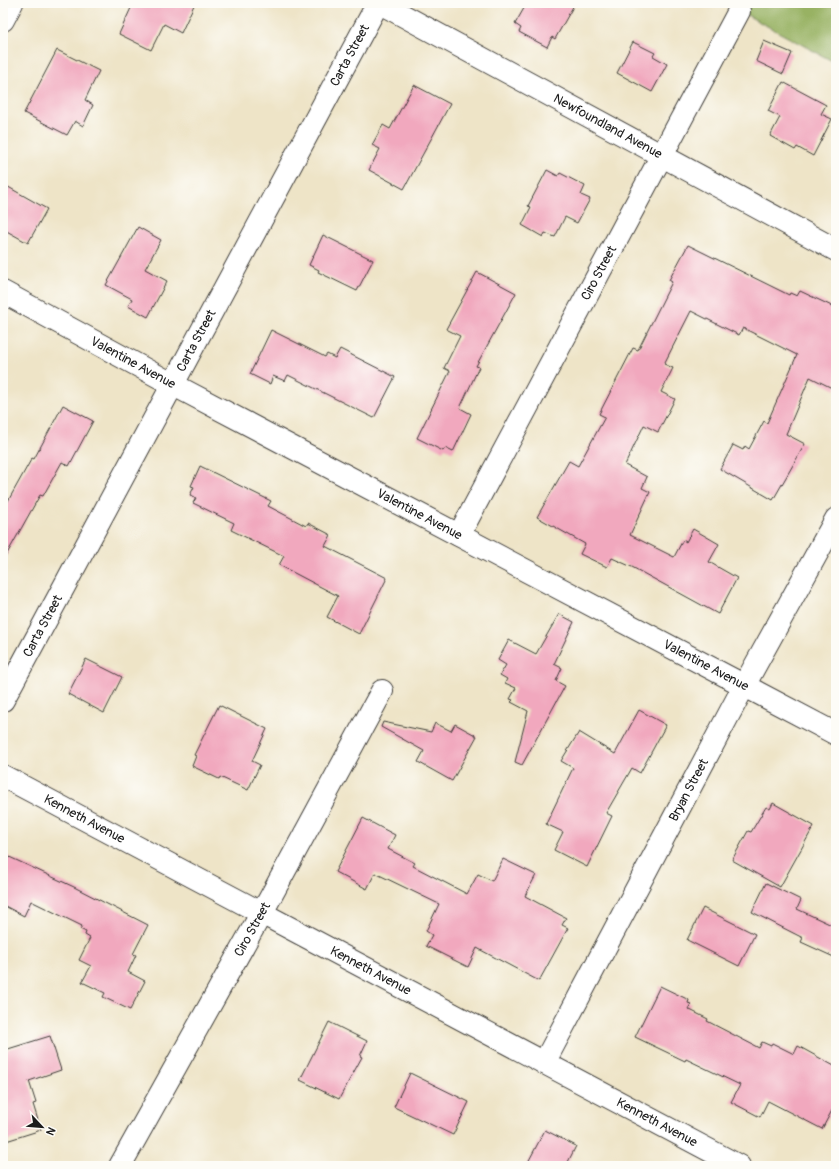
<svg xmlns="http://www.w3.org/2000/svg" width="839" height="1169" font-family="Pangolin,sans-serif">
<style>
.forest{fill:#98b264;stroke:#5a6740}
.building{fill:#f1a8be}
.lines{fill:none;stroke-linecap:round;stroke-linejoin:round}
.street-casing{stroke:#3c3a36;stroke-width:24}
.secondary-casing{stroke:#3c3a36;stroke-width:24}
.street{stroke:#fff;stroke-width:22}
.secondary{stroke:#fff;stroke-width:22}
.labels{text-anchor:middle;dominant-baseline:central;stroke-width:3.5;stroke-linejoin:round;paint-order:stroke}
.street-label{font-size:13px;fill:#1c1c1c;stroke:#fdfcf7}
</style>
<rect width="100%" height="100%" fill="#fdfcf7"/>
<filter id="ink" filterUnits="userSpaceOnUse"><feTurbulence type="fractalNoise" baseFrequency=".025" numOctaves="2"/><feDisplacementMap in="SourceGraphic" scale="8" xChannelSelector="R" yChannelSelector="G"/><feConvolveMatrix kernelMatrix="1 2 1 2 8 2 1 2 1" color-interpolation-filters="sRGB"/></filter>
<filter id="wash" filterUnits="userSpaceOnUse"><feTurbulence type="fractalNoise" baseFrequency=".012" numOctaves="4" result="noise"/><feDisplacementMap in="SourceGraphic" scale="16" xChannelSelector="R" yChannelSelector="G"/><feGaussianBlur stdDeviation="0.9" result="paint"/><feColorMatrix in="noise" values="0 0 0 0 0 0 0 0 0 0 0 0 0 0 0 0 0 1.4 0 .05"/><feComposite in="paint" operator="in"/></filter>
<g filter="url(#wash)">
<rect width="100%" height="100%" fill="#eee4c7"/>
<path class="forest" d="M724,3H836V63L739,11Z"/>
<g id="blocks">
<path class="building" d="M120,3H195L181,33L164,24L151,50L119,34L131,8Z
M527,3H575L555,39L552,37L547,47L519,32L521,28L515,24Z
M764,41L792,53L783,74L756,61Z
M633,42L655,53L653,56L667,64L652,92L617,73Z
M57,50L99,71L85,100L93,105L83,126L75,121L67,135L24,113Z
M783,82L826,105L821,114L832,119L813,156L797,147L795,150L770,136L780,117L768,111Z
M414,85L450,104L404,189L369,170L380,149L372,145L383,125L390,129Z
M547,170L558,176L560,173L585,186L581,195L590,199L577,223L565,217L555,237L545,233L543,237L522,225L531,207L528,206Z
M3,184L47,209L28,243L3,229Z
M138,227L161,240L145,269L167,281L148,317L128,306L132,299L106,285Z
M323,235L373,260L357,291L318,272L319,270L309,265Z
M688,245L789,295L790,293L797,296L800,291L836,308V390L810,377L786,434L805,444L773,500L720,469L733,445L743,450L745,446L749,449L764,421L767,423L797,355L743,328L739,335L691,311L664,364L673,368L661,392L675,399L658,432L644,425L625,465L647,477L642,488L650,492L630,535L674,557L683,540L686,542L693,529L719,544L709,562L737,578L718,614L632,567L612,558L607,567L580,554L585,544L537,517L569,461L578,466L605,417L599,414L633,348L638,350L672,282L669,280Z
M477,272L516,293L476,366L479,367L460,408L471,414L453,452L445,448L443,451L417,438L450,371L444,368L460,336L446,329Z
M271,330L325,357L327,354L335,358L340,349L395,377L374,418L288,375L285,381L273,376L270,384L250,374Z
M63,405L93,421L69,466L62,462L43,496L40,495L3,561V510L32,458L34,459Z
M200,466L271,501L268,506L306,526L308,523L331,535L325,546L387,578L359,634L327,617L338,596L279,565L284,556L231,530L234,523L193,503L196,498L190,495L194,487L191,486Z
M559,614L574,622L554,664L562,668L556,681L565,686L522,765L515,762L528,711L511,702L513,700L510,699L516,688L505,683L507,679L500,675L506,665L498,660L509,640L536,654Z
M86,659L122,677L104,713L68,694Z
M219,705L267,729L252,761L260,765L248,790L220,777L219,779L192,766L196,756L194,755Z
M639,710L666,725L640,773L632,768L606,813L612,816L587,867L554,850L563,832L546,824L573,768L561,761L579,732L615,754Z
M383,722L431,732L435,723L451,731L455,724L477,736L452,781L418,762L424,751L381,727Z
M773,803L814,826L780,887L732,860L748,831L751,832L766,807L770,809Z
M363,818L395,835L388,849L415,863L413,866L467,894L478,874L492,881L503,859L536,875L525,896L566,918L562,925L568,928L539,981L477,948L468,967L426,946L432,935L426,931L439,904L375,873L367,889L335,872Z
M3,854L74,887L148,925L133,954L136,955L128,972L145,981L130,1010L103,997L105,993L82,982L91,966L79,960L90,938L85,935L86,932L80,929L82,926L31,901L24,916L3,905Z
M766,883L801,900L797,909L836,927V958L801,942L803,938L752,912Z
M703,908L755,934L739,966L687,940Z
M660,986L689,1000L688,1003L691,1004L688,1009L708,1019L707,1021L759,1048L762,1042L771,1046L772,1043L794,1054L798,1046L836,1067V1103L822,1129L768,1101L760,1117L731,1102L740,1085L686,1059L685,1061L635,1037Z
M329,1022L367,1041L360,1056L362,1057L339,1099L300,1080Z
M50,1036L61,1070L29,1081L36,1103L33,1104L41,1130L3,1142V1054L6,1053L8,1049Z
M410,1073L469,1102L453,1135L394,1107Z
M545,1130L576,1146L566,1166H526Z"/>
</g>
</g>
<g filter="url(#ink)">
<use href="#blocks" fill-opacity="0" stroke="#3c3a36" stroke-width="1"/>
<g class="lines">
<defs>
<g id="street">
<path id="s1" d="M380,3L836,250"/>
<path d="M3,20L12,3"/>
<path id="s2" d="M3,292L172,384L836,734"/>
<path id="s3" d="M459,535L739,11"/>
<path id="s4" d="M3,700L378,3"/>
<path id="s5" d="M544,1063L745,684L836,519"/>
<path id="s6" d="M120,1166L270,898L382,691"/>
</g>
<g id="secondary">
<path id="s7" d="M3,776L739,1166"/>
</g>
</defs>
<use href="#street" class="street-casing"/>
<use href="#secondary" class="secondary-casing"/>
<use href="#street" class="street"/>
<use href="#secondary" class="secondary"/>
</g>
</g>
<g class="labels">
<g class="street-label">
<text stroke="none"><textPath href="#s4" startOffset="732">Carta Street</textPath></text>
<text stroke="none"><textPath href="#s1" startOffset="259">Newfoundland Avenue</textPath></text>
<text stroke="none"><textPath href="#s3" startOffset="297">Ciro Street</textPath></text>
<text stroke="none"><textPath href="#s4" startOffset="408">Carta Street</textPath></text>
<text stroke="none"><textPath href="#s2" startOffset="148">Valentine Avenue</textPath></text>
<text stroke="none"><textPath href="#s2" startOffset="472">Valentine Avenue</textPath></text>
<text stroke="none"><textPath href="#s4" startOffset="84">Carta Street</textPath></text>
<text stroke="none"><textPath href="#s2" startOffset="796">Valentine Avenue</textPath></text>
<text stroke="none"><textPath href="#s5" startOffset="309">Bryan Street</textPath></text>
<text stroke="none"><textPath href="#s7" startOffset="92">Kenneth Avenue</textPath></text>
<text stroke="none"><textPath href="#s6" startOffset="271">Ciro Street</textPath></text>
<text stroke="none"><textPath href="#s7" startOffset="416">Kenneth Avenue</textPath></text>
<text stroke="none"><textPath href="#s7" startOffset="740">Kenneth Avenue</textPath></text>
</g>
</g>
<rect width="839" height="1169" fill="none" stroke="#fdfcf7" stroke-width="16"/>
<g transform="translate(42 1127) rotate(116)" stroke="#fdfcf7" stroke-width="3" paint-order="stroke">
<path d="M0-3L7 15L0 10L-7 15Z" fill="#1c1c1c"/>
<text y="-6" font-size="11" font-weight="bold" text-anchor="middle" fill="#1c1c1c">N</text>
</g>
</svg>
